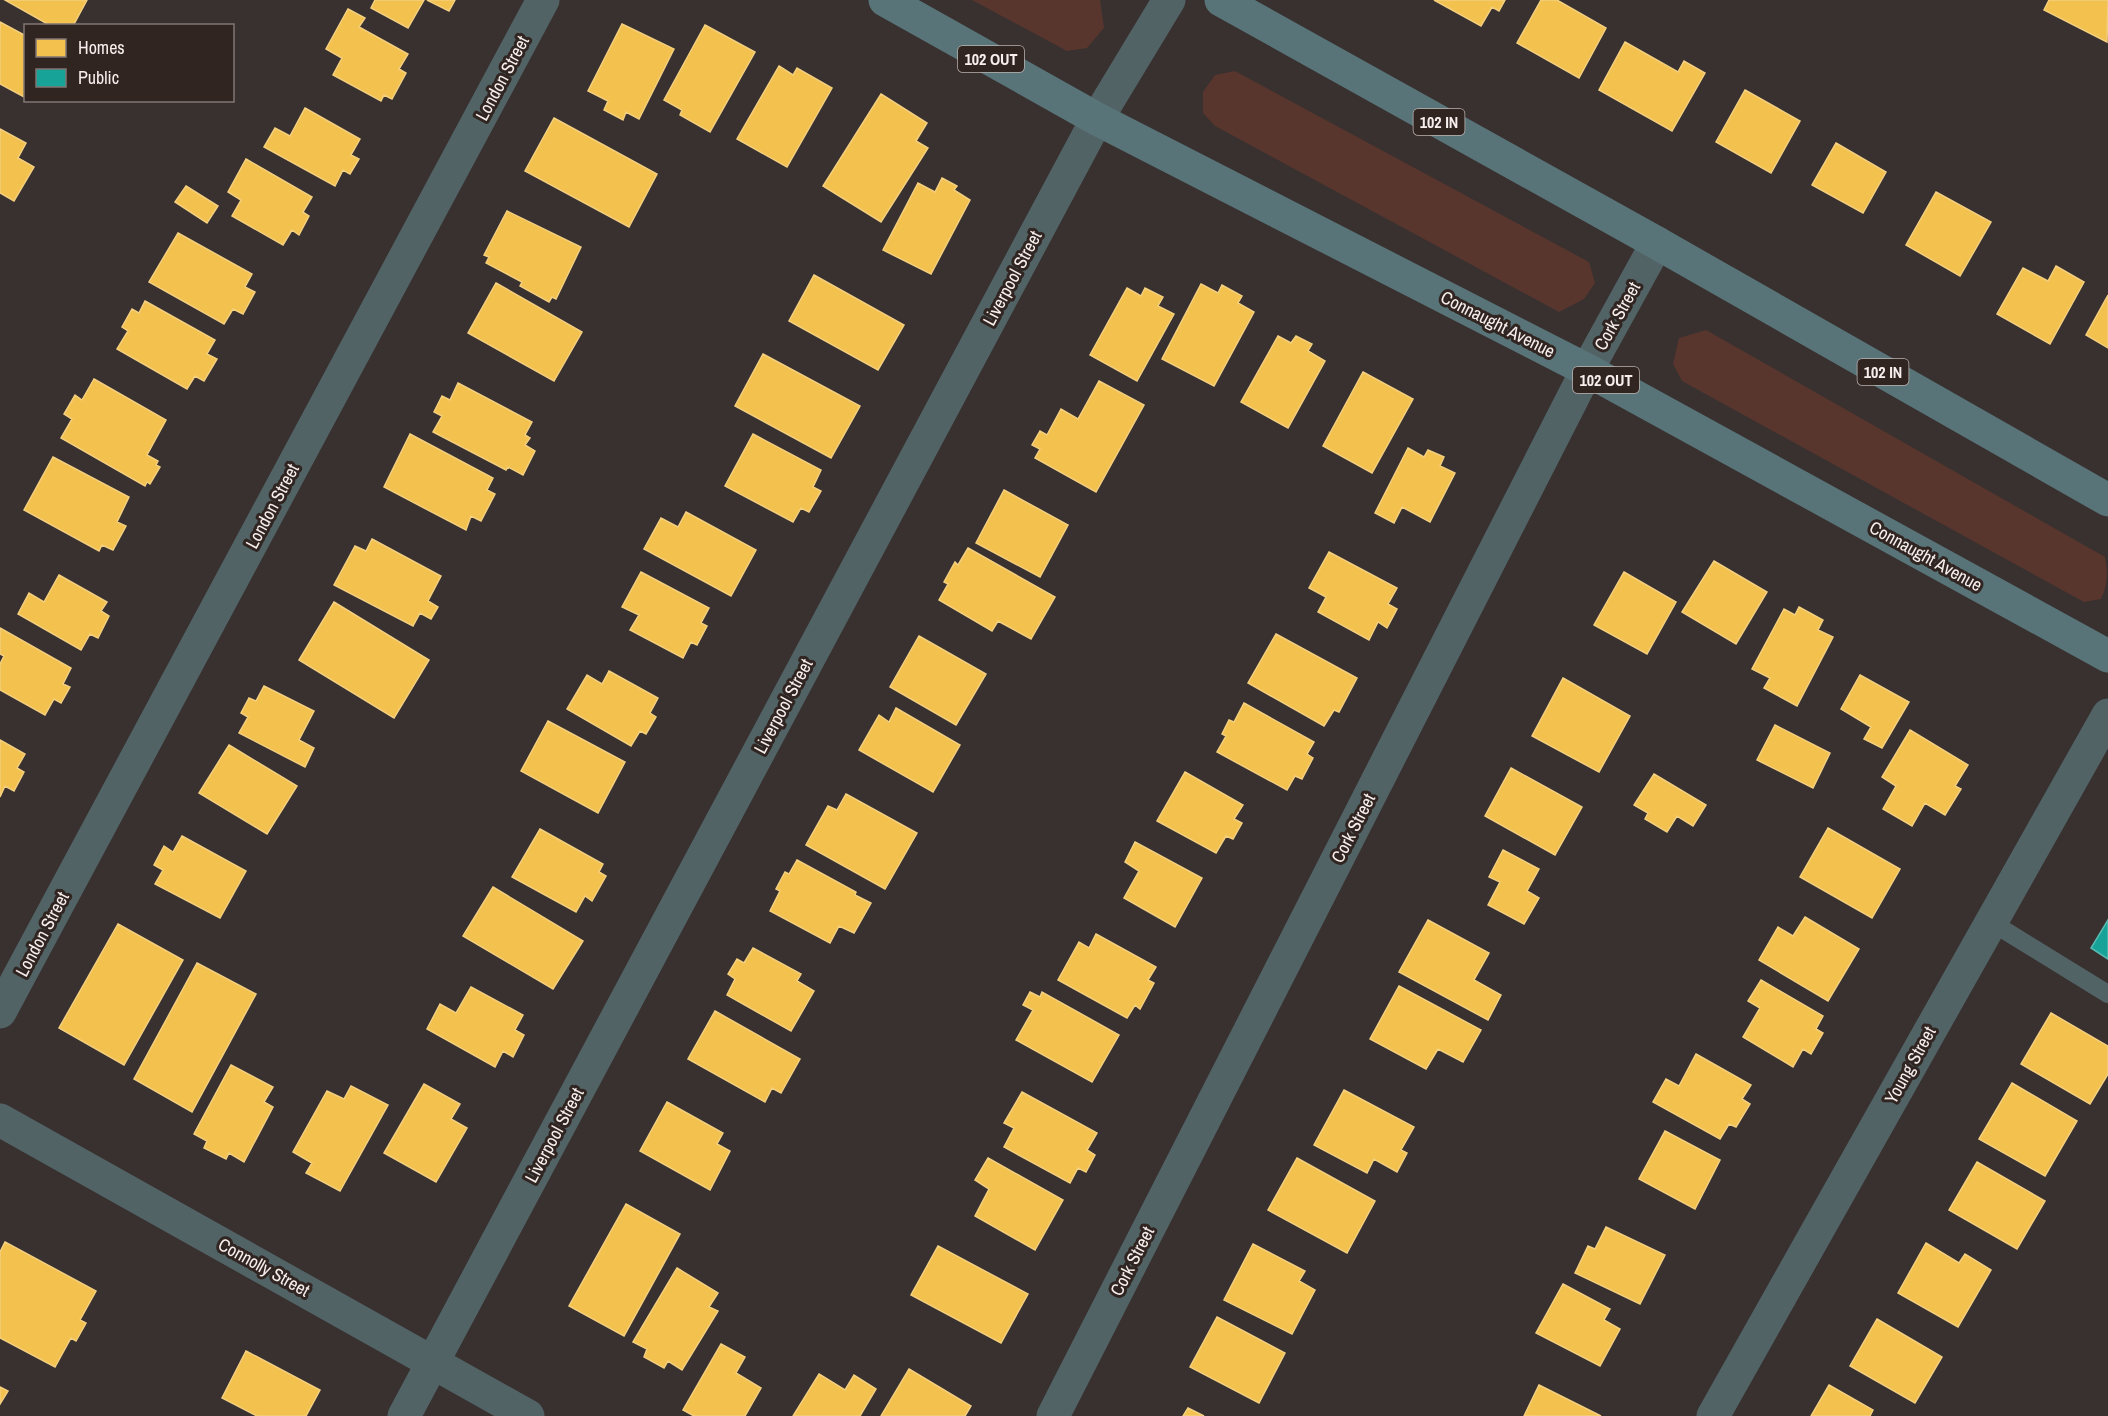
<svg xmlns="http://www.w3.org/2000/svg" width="2108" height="1416" font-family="'Archivo Narrow',sans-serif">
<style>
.green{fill:#58362d}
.homes{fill:#f2c14e;stroke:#f4cf7e;stroke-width:1.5}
.public{fill:#17a398;stroke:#5abab2;stroke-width:1.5}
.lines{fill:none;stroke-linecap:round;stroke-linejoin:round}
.lane{stroke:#526366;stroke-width:18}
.street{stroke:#526366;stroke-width:33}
.primary{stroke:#597478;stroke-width:33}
.labels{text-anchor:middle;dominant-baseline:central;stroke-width:6;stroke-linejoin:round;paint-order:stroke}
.shield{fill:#312522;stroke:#bcb2b0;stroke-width:1.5}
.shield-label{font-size:16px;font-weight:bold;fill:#f7efed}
.street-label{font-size:18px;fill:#f7efed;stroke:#312522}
</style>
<rect width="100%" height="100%" fill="#383130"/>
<path class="green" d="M972,0H1100L1104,28L1087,48L1067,51Z
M1235,71L1589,262L1595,283L1584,299L1559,312L1215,126L1203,113V92L1215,75Z
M1706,330L2105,557C2108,572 2108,585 2101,599L2084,602L1682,381L1673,364L1679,338Z"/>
<path class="homes" d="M5,0H87L73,26H51Z
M375,0H424L408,28L371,8Z
M427,0H455L449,11Z
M1434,0H1505L1499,11L1492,7L1481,26Z
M1541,0H1557L1606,28L1579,78L1517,43Z
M2049,0H2108L2107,42L2044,10Z
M348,9L365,18L359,27L408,54L399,69L406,73L392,99L384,95L381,101L333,75L342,58L326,49Z
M0,22L26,36V98L0,84Z
M622,24L674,49L639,119L626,112L623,120L604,110L608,101L588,91Z
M705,25L755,52L710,132L680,115L682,110L664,100Z
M1625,42L1678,72L1684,61L1705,73L1672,131L1599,90Z
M779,66L793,75L797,68L832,88L787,167L737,139Z
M1745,90L1800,121L1771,173L1716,142Z
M881,94L927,123L916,141L928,148L881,222L823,186Z
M305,108L360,139L351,155L359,159L350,174L343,170L335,186L264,147L275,128L290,136Z
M554,118L657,174L629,227L525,171Z
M0,129L26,143L18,158L34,167L14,201L0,193Z
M1836,143L1886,172L1863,213L1812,185Z
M246,159L312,197L303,212L309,216L299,235L292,230L283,245L232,216L241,200L228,192Z
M942,178L957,186L954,190L970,200L931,274L883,250L918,183L935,192Z
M186,186L218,206L207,223L175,202Z
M1936,192L1991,222L1960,276L1906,245Z
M507,211L581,247L556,299L552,297L549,302L520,286L522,282L486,263L489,257L484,255Z
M178,233L252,274L245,287L255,292L243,314L233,309L224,324L149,282Z
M2056,266L2084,282L2050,344L1997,314L2023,268L2048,281Z
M814,275L904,325L878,370L789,321Z
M496,283L582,332L554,381L468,333Z
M1201,284L1218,293L1222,285L1242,296L1238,303L1254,312L1214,386L1162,359Z
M1127,288L1141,296L1145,288L1163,297L1158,306L1174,314L1137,381L1090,355Z
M2108,295V348L2086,335Z
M145,301L215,340L207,354L217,359L204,381L195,376L187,389L117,349L128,331L122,327L132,309L139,313Z
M1278,336L1291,343L1296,336L1312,344L1308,351L1325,361L1288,428L1241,402Z
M763,354L860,406L831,458L735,406Z
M1363,372L1413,399L1372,473L1323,446Z
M94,379L166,420L147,455L158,461L156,465L160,467L150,484L147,482L145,486L61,438L72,419L64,414L75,395L82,400Z
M1099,381L1144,405L1096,492L1035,458L1040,449L1032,445L1040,431L1047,435L1061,409L1078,419Z
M458,383L532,422L525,435L530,438L525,445L535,451L523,475L508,467L506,470L433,432L442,416L434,412L442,396L450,400Z
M410,434L493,478L487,490L495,494L481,521L471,516L466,530L384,487Z
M753,434L821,470L813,487L821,491L809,512L801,508L793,522L725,486Z
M1408,448L1424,457L1428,450L1444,457L1440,466L1455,473L1430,522L1402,507L1394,523L1375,513Z
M53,457L129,497L117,522L126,526L113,550L102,545L99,551L24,510Z
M1004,490L1068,525L1040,577L976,543Z
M686,512L756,550L731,596L644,549L661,518L678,527Z
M372,539L441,576L428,601L438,607L431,619L420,613L413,626L334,585L355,546L366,551Z
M968,548L1055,597L1031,639L998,621L992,631L939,600L948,584L944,582L955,562L958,565Z
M1329,552L1397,588L1388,604L1397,609L1387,628L1378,622L1369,640L1318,612L1326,597L1309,588Z
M1714,561L1767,592L1736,644L1682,612Z
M641,572L709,608L701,623L707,626L697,645L691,642L683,658L630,630L639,615L622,607Z
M1624,572L1676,602L1647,654L1594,625Z
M59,575L107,602L101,611L109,616L98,638L90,634L81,650L18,614L29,593L44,602Z
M334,602L429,660L394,718L299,660Z
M1799,607L1823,620L1818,630L1833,637L1797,706L1764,688L1770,678L1752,669L1784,609L1795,615Z
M0,628L71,668L63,684L70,687L61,703L54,699L45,715L0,690V664L4,656L0,654Z
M1276,634L1357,678L1339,712L1334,710L1324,726L1248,683Z
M919,636L986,674L956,725L890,687Z
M609,671L658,698L650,713L656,717L646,734L640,731L631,746L567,709L587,675L602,684Z
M1860,675L1909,702L1882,748L1864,739L1871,727L1841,709Z
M1563,678L1630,716L1599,772L1532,736Z
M264,686L314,711L299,740L314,748L305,767L239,733L248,717L241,713L249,698L256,701Z
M1244,703L1314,742L1307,754L1313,758L1302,779L1295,776L1287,790L1217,752L1226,736L1222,734L1229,720L1234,722Z
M896,708L960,745L933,792L859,750L879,715L889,722Z
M548,721L625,762L598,813L521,771Z
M1775,725L1830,753L1813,788L1757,760Z
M1910,730L1968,765L1955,786L1961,789L1945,815L1925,803L1912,826L1883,809L1896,786L1882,777Z
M0,740L25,754L17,768L24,772L14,791L5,786L0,797Z
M229,745L297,786L267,834L199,793Z
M1511,768L1582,807L1555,855L1485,816Z
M1185,772L1243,805L1234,819L1242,823L1233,839L1226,836L1216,853L1157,821Z
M1654,774L1706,805L1693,826L1677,816L1667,832L1645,819L1648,813L1634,805Z
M846,794L917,833L885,889L806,845L828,806L837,810Z
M1828,828L1900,869L1872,918L1800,877Z
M540,829L603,864L599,872L606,876L592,901L585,896L576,912L512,877Z
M182,836L246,871L220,918L155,884L163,870L154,865L164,846L173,852Z
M1135,842L1202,878L1175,927L1124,898L1139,871L1125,862Z
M1503,850L1539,869L1527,891L1539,898L1524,924L1488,905L1500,882L1489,877Z
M797,860L856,892L855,895L871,903L854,933L839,926L830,943L770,911L780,891L776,889L785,872L789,874Z
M493,887L583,941L553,989L463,936Z
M1805,917L1859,949L1828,1001L1759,960L1778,927L1793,936Z
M1428,920L1489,953L1474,980L1501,995L1488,1020L1399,972Z
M118,924L183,960L124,1065L59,1028Z
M1096,934L1156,967L1148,980L1154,983L1140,1009L1135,1005L1127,1018L1058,980L1079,942L1089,948Z
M753,948L801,974L797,981L814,991L791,1031L727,995L735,979L728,974L737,959L744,963Z
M197,963L256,994L192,1112L134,1079Z
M1761,980L1823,1016L1816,1029L1823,1033L1811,1054L1803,1049L1793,1067L1743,1037L1760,1008L1748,1001Z
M1399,986L1481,1030L1463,1062L1438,1049L1426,1069L1370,1039Z
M471,987L523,1015L515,1030L524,1035L513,1057L503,1051L495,1067L427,1029L440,1004L456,1013Z
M1030,992L1040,997L1042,992L1119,1035L1092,1082L1016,1040L1033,1010L1023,1005Z
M715,1011L800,1059L781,1093L772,1088L765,1102L688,1059Z
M2051,1013L2108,1046V1074L2090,1104L2021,1064Z
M1696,1054L1751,1085L1742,1099L1750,1104L1736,1127L1729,1124L1720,1139L1653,1102L1666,1079L1679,1086Z
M231,1065L273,1087L264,1102L273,1107L244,1162L229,1153L226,1159L204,1148L207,1141L194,1134Z
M2012,1083L2077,1121L2045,1176L1979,1139Z
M424,1084L460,1104L451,1119L467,1128L436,1182L384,1153Z
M351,1086L388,1105L340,1191L306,1173L312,1163L293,1152L327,1091L344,1099Z
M1344,1090L1414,1127L1401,1150L1407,1153L1397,1172L1374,1159L1367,1173L1314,1145Z
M1022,1092L1097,1133L1087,1150L1095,1155L1086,1172L1078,1168L1070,1183L1004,1147L1014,1128L1004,1123Z
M667,1102L723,1133L717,1144L730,1151L710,1190L640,1151Z
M1665,1131L1720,1160L1695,1209L1639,1179Z
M988,1158L1063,1200L1035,1250L975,1216L989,1189L975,1180Z
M1297,1158L1375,1201L1347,1253L1268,1210Z
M1977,1162L2045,1201L2017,1249L1949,1210Z
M626,1204L680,1234L624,1336L569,1306Z
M1606,1227L1665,1255L1640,1304L1575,1273L1588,1246L1595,1249Z
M5,1242L96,1291L80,1320L86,1323L76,1341L71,1338L55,1367L0,1338V1252Z
M1926,1243L1959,1263L1965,1254L1991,1270L1958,1327L1898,1293Z
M1253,1244L1305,1271L1299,1281L1315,1290L1292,1334L1224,1300Z
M938,1246L1028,1294L1001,1343L911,1295Z
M677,1268L718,1293L709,1307L718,1311L682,1370L668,1361L664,1368L644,1357L647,1349L633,1342Z
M1563,1284L1610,1309L1604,1320L1620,1329L1600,1366L1536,1333Z
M1217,1317L1285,1353L1259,1403L1190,1367Z
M1877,1319L1942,1357L1915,1403L1850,1366Z
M721,1344L745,1357L736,1373L761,1388L745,1416H694L683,1410Z
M246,1351L320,1390L306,1416H257L222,1398Z
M909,1369L971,1406L965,1416H881Z
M819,1374L845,1390L854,1375L876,1389L860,1416H793Z
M1539,1385L1601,1416H1524Z
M1829,1385L1873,1410L1870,1416H1811Z
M0,1387L8,1391L0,1404Z
M1188,1408L1204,1416H1183Z"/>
<path class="public" d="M2108,920V959L2091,948Z"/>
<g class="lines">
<path class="lane" d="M1991,922L2108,994"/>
<path class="street" d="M0,1012L543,0
M0,1120L528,1416
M404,1416L1097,119L1169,0
M1053,1416L1587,370L1657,243
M1713,1416L2108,715"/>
<path class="primary" d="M885,0L1097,119L1587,370L2108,656
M1221,0L1657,243L2108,500"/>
</g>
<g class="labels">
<g class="shield">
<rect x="958" y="46" width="66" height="26" rx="4.5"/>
<rect x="1413.5" y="109" width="51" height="26" rx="4.5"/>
<rect x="1857.5" y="359" width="51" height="26" rx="4.5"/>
<rect x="1573" y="367" width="66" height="26" rx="4.5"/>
</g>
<g class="shield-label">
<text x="991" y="59">102 OUT</text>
<text x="1439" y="122">102 IN</text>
<text x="1883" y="372">102 IN</text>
<text x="1606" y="380">102 OUT</text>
</g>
<g class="street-label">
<text transform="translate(502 78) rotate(-62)">London Street</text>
<text transform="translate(1012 278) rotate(-62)">Liverpool Street</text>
<text transform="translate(1617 316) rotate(-61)">Cork Street</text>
<text transform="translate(1498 324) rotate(27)">Connaught Avenue</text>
<text transform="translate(272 506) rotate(-62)">London Street</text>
<text transform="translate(1926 556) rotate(29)">Connaught Avenue</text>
<text transform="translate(783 706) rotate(-62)">Liverpool Street</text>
<text transform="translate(1353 828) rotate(-63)">Cork Street</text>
<text transform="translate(42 934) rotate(-62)">London Street</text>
<text transform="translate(1910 1065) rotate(-61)">Young Street</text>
<text transform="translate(554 1135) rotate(-62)">Liverpool Street</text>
<text transform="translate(1132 1261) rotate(-63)">Cork Street</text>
<text transform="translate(264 1267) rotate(29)">Connolly Street</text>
</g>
</g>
<rect x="24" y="24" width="210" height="78" fill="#312522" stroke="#807673" stroke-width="1.5"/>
<rect x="36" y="39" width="30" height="18" fill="#f2c14e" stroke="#807673" stroke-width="1.5"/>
<text x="78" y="54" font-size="18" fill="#f7efed">Homes</text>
<rect x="36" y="69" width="30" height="18" fill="#17a398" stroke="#807673" stroke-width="1.5"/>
<text x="78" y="84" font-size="18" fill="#f7efed">Public</text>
</svg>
